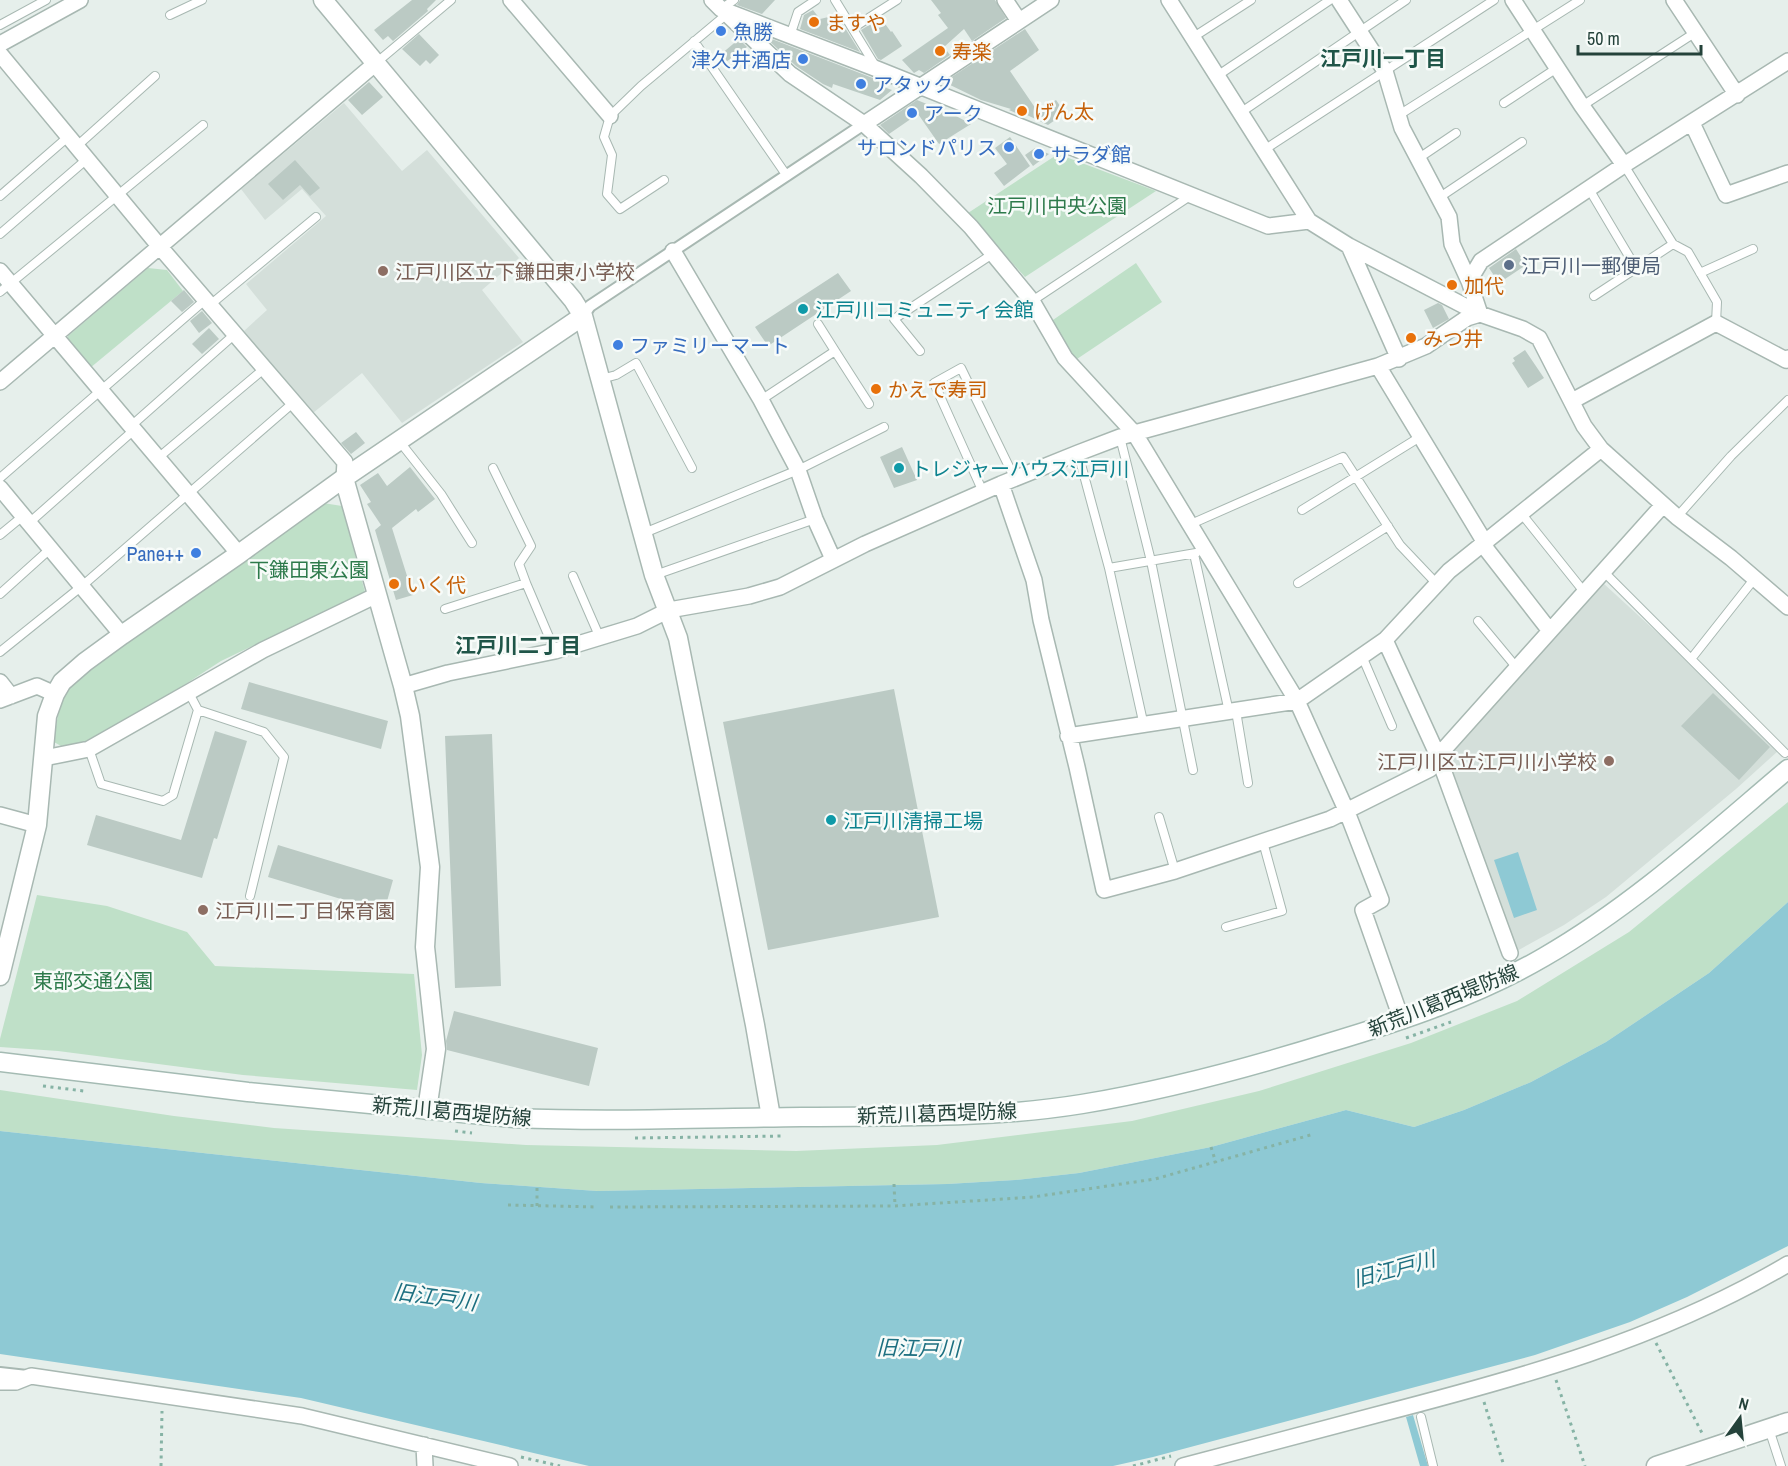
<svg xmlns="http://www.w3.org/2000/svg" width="1788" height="1466" font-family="'Archivo Narrow','Noto Sans JP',sans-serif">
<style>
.built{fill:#d4dfda}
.green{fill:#bfe0c8}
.water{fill:#8ec9d4}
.building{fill:#bbcac4}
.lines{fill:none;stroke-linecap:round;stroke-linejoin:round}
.service-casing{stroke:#a8b8b2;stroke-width:10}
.pedestrian-casing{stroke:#a8b8b2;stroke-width:14}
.minor-casing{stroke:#a8b8b2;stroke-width:18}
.tertiary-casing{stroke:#a8b8b2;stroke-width:21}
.secondary-casing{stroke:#a4bbb3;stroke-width:21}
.path{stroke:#86b3a5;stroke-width:3;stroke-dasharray:3 4.5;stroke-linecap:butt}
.service{stroke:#fff;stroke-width:8}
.pedestrian{stroke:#fff;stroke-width:10}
.minor{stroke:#fff;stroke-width:15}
.tertiary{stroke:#fff;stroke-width:18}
.secondary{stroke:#fff;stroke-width:18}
.food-dot{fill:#e8710a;stroke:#f7fbf9;stroke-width:2}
.shop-dot{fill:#3f7fe0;stroke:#f7fbf9;stroke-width:2}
.service-dot{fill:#5c6f8a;stroke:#f7fbf9;stroke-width:2}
.education-dot{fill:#8d6e63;stroke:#f7fbf9;stroke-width:2}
.culture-dot{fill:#0f9aa8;stroke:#f7fbf9;stroke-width:2}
.labels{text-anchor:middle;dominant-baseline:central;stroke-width:5;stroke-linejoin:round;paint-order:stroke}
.food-label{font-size:20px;fill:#c56008;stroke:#f7fbf9;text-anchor:start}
.shop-label{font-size:20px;fill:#366cbe;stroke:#f7fbf9;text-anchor:start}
.park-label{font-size:20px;fill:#2d7a4b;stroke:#f7fbf9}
.service-label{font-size:20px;fill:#4e5e75;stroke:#f7fbf9;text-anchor:start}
.education-label{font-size:20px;fill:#785e54;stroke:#f7fbf9;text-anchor:start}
.culture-label{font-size:20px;fill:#0d838f;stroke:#f7fbf9;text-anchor:start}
.street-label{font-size:20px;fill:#24423a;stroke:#f7fbf9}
.neighbourhood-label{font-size:21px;font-weight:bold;fill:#1f5548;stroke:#f7fbf9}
.water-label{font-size:21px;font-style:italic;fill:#1c6f80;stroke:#f7fbf9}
</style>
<rect width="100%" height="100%" fill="#e6efeb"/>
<path class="built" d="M344,103L402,171L427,150L519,258L482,290L523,342L402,423L362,373L313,413L244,331L267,310L246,284L326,216L302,189L265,220L241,189Z
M1603,583L1722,692L1778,751L1736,789L1606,897L1564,925L1515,952L1451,768L1450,754Z"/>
<path class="green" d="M1058,154L1156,191L1025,277L968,213Z
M1136,263L1162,302L1074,361L1050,322Z
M148,268L167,270L183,291L90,368L68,341V336Z
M323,503L342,506L365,592L221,661L158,702L84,742L61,746L54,742C57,719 59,701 73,682Z
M1788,802V902L1709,973L1606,1042L1531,1082L1464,1110L1414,1127L1346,1110L1211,1147L1079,1173L1015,1180L947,1184L597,1191L481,1183L0,1131V1090L174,1116L274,1128L526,1145L796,1151L937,1145L1132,1121L1259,1091L1411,1043L1517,1001L1629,932Z
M37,895L107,906L187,932L215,966L414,974L422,1055L417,1090L243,1075L58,1051L0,1047V1039Z"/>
<path class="water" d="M1518,852L1537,910L1514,918L1494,860Z
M1788,902V1246L1687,1297L1630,1322L1535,1355L1153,1457L1113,1466H589L301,1398L0,1354V1131L481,1183L597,1191L947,1184L1015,1180L1079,1173L1211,1147L1346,1110L1414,1127L1464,1110L1531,1082L1606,1042L1709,973Z
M1413,1415L1428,1466H1420L1406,1417Z"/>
<path class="building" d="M412,0H436L427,9L428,11L393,41L388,36L383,40L374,30Z
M740,0H775L762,14L737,5Z
M931,0H995L1006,18L972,41L964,29L944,47L950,55L924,73L919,70L914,73L902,60L948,28L938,15L941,13Z
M813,10L820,19L837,15L860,52L800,29L804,15Z
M879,19L881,22L883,21L891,32L892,31L902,46L881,60L878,59L861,30Z
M1025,29L1039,50L1010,71L1038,112L1056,100L1065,113L1048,125L1027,115L1025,117L1009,110L1011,109L981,100L944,82Z
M419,34L439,55L430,64L426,60L420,66L402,49Z
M764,36L883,82L881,86L892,90L880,100L833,84L832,88L823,84L796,66Z
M739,39L747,47L726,62L720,55Z
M369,82L383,97L362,115L348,100Z
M917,100L956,116L971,124L939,144L918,114L889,134L880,125Z
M1010,137L1030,166L1004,186L994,173L1007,164L995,148Z
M1035,148L1049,154L1033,166L1025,155Z
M295,160L320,188L310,196L300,185L283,200L268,184Z
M1516,249L1526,265L1499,283L1489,268Z
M838,273L851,291L768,346L755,327Z
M184,290L194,302L182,312L171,301Z
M1438,303L1442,305L1449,319L1433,328L1424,310Z
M202,311L212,323L199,333L190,321Z
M209,328L219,339L202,354L192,344Z
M1525,350L1544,378L1528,388L1512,363L1515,361L1513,358Z
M356,432L365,443L351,454L341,443Z
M902,447L917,480L894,488L880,457Z
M410,467L435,499L418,512L416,509L392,528L413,595L396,600L375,530L381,525L367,504L371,502L360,485L378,473L387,486Z
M249,682L388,721L381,749L241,709Z
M894,689L939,917L768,950L723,722Z
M1713,693L1770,747L1739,780L1681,726Z
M215,731L247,741L217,839L214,838L202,878L87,845L96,815L181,840Z
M492,734L501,986L455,988L445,736Z
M278,845L393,880L384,912L268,877Z
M454,1011L598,1048L589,1086L447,1050L446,1041Z"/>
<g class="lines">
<defs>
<path id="service" d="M835,0L876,67
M721,9L734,0
M170,15L202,0
M0,25L46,0
M853,28L897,0
M790,36L798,12L816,0
M1192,38L1251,0
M694,41L787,176
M376,63L451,0
M1217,76L1330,0
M1504,103L1557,68
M1582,106L1696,32
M1240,113L1406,0
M1399,115L1580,0
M77,146L155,76
M1264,150L1494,0
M1419,158L1456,133
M1624,165L1673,244L1688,252L1717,302L1716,323
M664,180L620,209L607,194L612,155L604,137L610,116L641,86L727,14
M1589,189L1636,268
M0,196L69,136
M1440,197L1522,142
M0,234L87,159
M1700,273L1753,249
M0,292L203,125
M1594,296L1673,244
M1032,301L1190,196
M210,305L316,217
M835,351L869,404
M920,351L894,319L994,253
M601,379L616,375L636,363L692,468
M761,400L835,351L818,324
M131,426L235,334
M1120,437L1151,561L1193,770
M400,442L441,494L472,543
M1078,453L1109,568L1144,726
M158,458L265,368
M493,468L531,546L519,564L526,583
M0,478L205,300
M983,492L934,383L961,368L1015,479
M1302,510L1420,437
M1521,513L1585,593
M1677,517L1731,456L1788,400
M29,523L134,430
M1191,524L1343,457L1400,545L1437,584
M644,533L798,470L884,427
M0,535L23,516
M1194,554L1229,712
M1109,568L1196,553
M1604,572L1785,753
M655,575L815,519
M573,576L600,638
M1298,583L1388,526
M0,594L50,549
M445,609L526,583L555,651
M1478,621L1517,668
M0,652L82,586L293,403
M1362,656L1392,726
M1691,659L1755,578
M189,693L198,710L264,732L284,757L250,896
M1236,711L1248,783
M89,749L101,784L163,801L173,795L198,710
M1159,817L1175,871
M1226,927L1282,911L1263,842
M1421,1417L1433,1466
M1769,1429L1781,1466"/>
<path id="pedestrian" d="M583,316L590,306L864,124
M0,1373L27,1376"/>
<path id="minor" d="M511,0L610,116
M712,0L721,9L877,69L1268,226L1309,221L1349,246L1480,314L1523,329L1539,338L1584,426L1601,449L1677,517L1731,558L1788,607
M1005,0L1019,21
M1169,0L1309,221
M1513,0L1582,106L1624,165
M1674,0L1737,95
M728,15L790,74L864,124L921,176L971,227L1032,301L1065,358L1135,434L1297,701L1347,812L1381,900L1363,910L1402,1021
M0,44L80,0
M0,54L160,247L345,462L344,478
M1692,123L1726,195L1788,173
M864,124L1051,0
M1349,246L1399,359
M673,251L761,400L798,470L815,519L833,559
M0,271L239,554
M1469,281L1481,261L1624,165L1788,61
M1378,366L1484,541L1487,550L1550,631
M0,382L376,63
M1572,401L1716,323L1786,360L1788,358
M1001,484L1034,580L1041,620L1077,767L1104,890L1175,871L1330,819L1430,769L1438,756L1663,505
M0,488L122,635
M1385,640L1438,756L1510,953
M0,682L11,696
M403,686L448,673L555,651L637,626L669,610L749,596L780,587L865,544L1001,484L1078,453L1120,437L1378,366L1426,346L1467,318L1480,314L1469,281L1452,244L1449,217L1402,128L1385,71L1339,0
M0,700L37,686L55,694
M1068,736L1297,701L1385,640L1449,571L1601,449
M44,758L89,749L263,650L377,595
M0,815L37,825
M0,1382H16L31,1376L302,1416L510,1466
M424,1445L425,1466
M1183,1466C1248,1449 1312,1432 1376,1415C1520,1378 1659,1340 1788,1264"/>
<path id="tertiary" d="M323,0L573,300L583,316L654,575L678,638L755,1025L771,1117
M344,478L403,686L410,716L430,867L425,947L436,1049L427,1110
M0,976L37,825L47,716L55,694L62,682L85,662L122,635L239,554L344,478L583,316
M1656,1466L1788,1422"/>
<path id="secondary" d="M0,1062L248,1092L514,1118C610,1122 705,1118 802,1117C895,1116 990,1119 1082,1104C1166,1090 1248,1068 1328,1043C1402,1021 1477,996 1544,957C1634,905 1710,835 1788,769"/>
</defs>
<use href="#service" class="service-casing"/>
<use href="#pedestrian" class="pedestrian-casing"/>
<use href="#minor" class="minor-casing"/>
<use href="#tertiary" class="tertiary-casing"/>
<use href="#secondary" class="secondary-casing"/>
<path class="path" d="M1406,1038L1451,1022
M43,1086L84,1091
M455,1131L472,1133
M635,1138L784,1136
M1211,1147L1216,1163
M894,1184L895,1206
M508,1205L598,1207
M537,1206V1187
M610,1207L895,1206L1033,1197L1155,1179L1314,1134
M1656,1343L1702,1433
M1556,1380L1585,1466
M1484,1402L1504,1466
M521,1457L560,1466
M161,1466L162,1411
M1133,1466L1171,1456"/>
<use href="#service" class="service"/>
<use href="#pedestrian" class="pedestrian"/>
<use href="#minor" class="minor"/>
<use href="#tertiary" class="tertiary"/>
<use href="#secondary" class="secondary"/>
</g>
<g class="food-dot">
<circle cx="814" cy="22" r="6"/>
<circle cx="940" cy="51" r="6"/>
<circle cx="1022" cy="111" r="6"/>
<circle cx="1452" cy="285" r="6"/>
<circle cx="1411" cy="338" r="6"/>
<circle cx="876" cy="389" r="6"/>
<circle cx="394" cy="584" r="6"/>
</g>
<g class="shop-dot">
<circle cx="721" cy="31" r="6"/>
<circle cx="803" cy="59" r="6"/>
<circle cx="861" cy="84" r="6"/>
<circle cx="912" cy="113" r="6"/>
<circle cx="1009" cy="147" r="6"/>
<circle cx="1039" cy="154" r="6"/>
<circle cx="618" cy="345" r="6"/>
<circle cx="196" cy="553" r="6"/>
</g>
<circle class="service-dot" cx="1509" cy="265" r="6"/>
<g class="education-dot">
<circle cx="383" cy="271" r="6"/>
<circle cx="1609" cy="761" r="6"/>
<circle cx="203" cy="910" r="6"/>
</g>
<g class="culture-dot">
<circle cx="803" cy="309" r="6"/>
<circle cx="899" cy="468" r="6"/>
<circle cx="831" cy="820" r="6"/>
</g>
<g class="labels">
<g class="food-label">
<text x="826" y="22">ますや</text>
<text x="952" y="51">寿楽</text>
<text x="1034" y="111">げん太</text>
<text x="1464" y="285">加代</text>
<text x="1423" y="338">みつ井</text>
<text x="888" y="389">かえで寿司</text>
<text x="406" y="584">いく代</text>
</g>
<g class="shop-label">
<text x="733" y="31">魚勝</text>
<text x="791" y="59" text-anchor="end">津久井酒店</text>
<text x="873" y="84">アタック</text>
<text x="924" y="113">アーク</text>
<text x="997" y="147" text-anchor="end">サロンドパリス</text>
<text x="1051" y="154">サラダ館</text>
<text x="630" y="345">ファミリーマート</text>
<text x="184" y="553" text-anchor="end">Pane++</text>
</g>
<g class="park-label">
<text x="1057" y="205">江戸川中央公園</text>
<text x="309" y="569">下鎌田東公園</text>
<text x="93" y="980">東部交通公園</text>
</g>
<g class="service-label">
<text x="1521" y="265">江戸川一郵便局</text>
</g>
<g class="education-label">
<text x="395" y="271">江戸川区立下鎌田東小学校</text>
<text x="1597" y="761" text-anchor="end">江戸川区立江戸川小学校</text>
<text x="215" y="910">江戸川二丁目保育園</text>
</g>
<g class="culture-label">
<text x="815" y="309">江戸川コミュニティ会館</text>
<text x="911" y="468">トレジャーハウス江戸川</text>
<text x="843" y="820">江戸川清掃工場</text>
</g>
<g class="street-label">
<text transform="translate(1443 1000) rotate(-22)">新荒川葛西堤防線</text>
<text transform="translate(452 1111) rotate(5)">新荒川葛西堤防線</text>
<text transform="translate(937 1113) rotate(-2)">新荒川葛西堤防線</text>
</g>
<g class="neighbourhood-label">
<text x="1383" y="58">江戸川一丁目</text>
<text x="518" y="645">江戸川二丁目</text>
</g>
<g class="water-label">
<text transform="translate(1394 1269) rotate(-15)">旧江戸川</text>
<text transform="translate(435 1297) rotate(8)">旧江戸川</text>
<text transform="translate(918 1348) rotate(1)">旧江戸川</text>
</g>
</g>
<g transform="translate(1740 1418) rotate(15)" stroke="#f7fbf9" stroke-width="4.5" paint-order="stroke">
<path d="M0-4.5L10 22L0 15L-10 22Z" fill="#24423a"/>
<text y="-9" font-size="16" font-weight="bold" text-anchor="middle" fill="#24423a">N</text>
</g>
<path d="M1578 45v9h123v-9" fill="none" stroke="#24423a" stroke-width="3"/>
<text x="1587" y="45" font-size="18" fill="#24423a" stroke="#f7fbf9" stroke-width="4.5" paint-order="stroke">50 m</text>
</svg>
